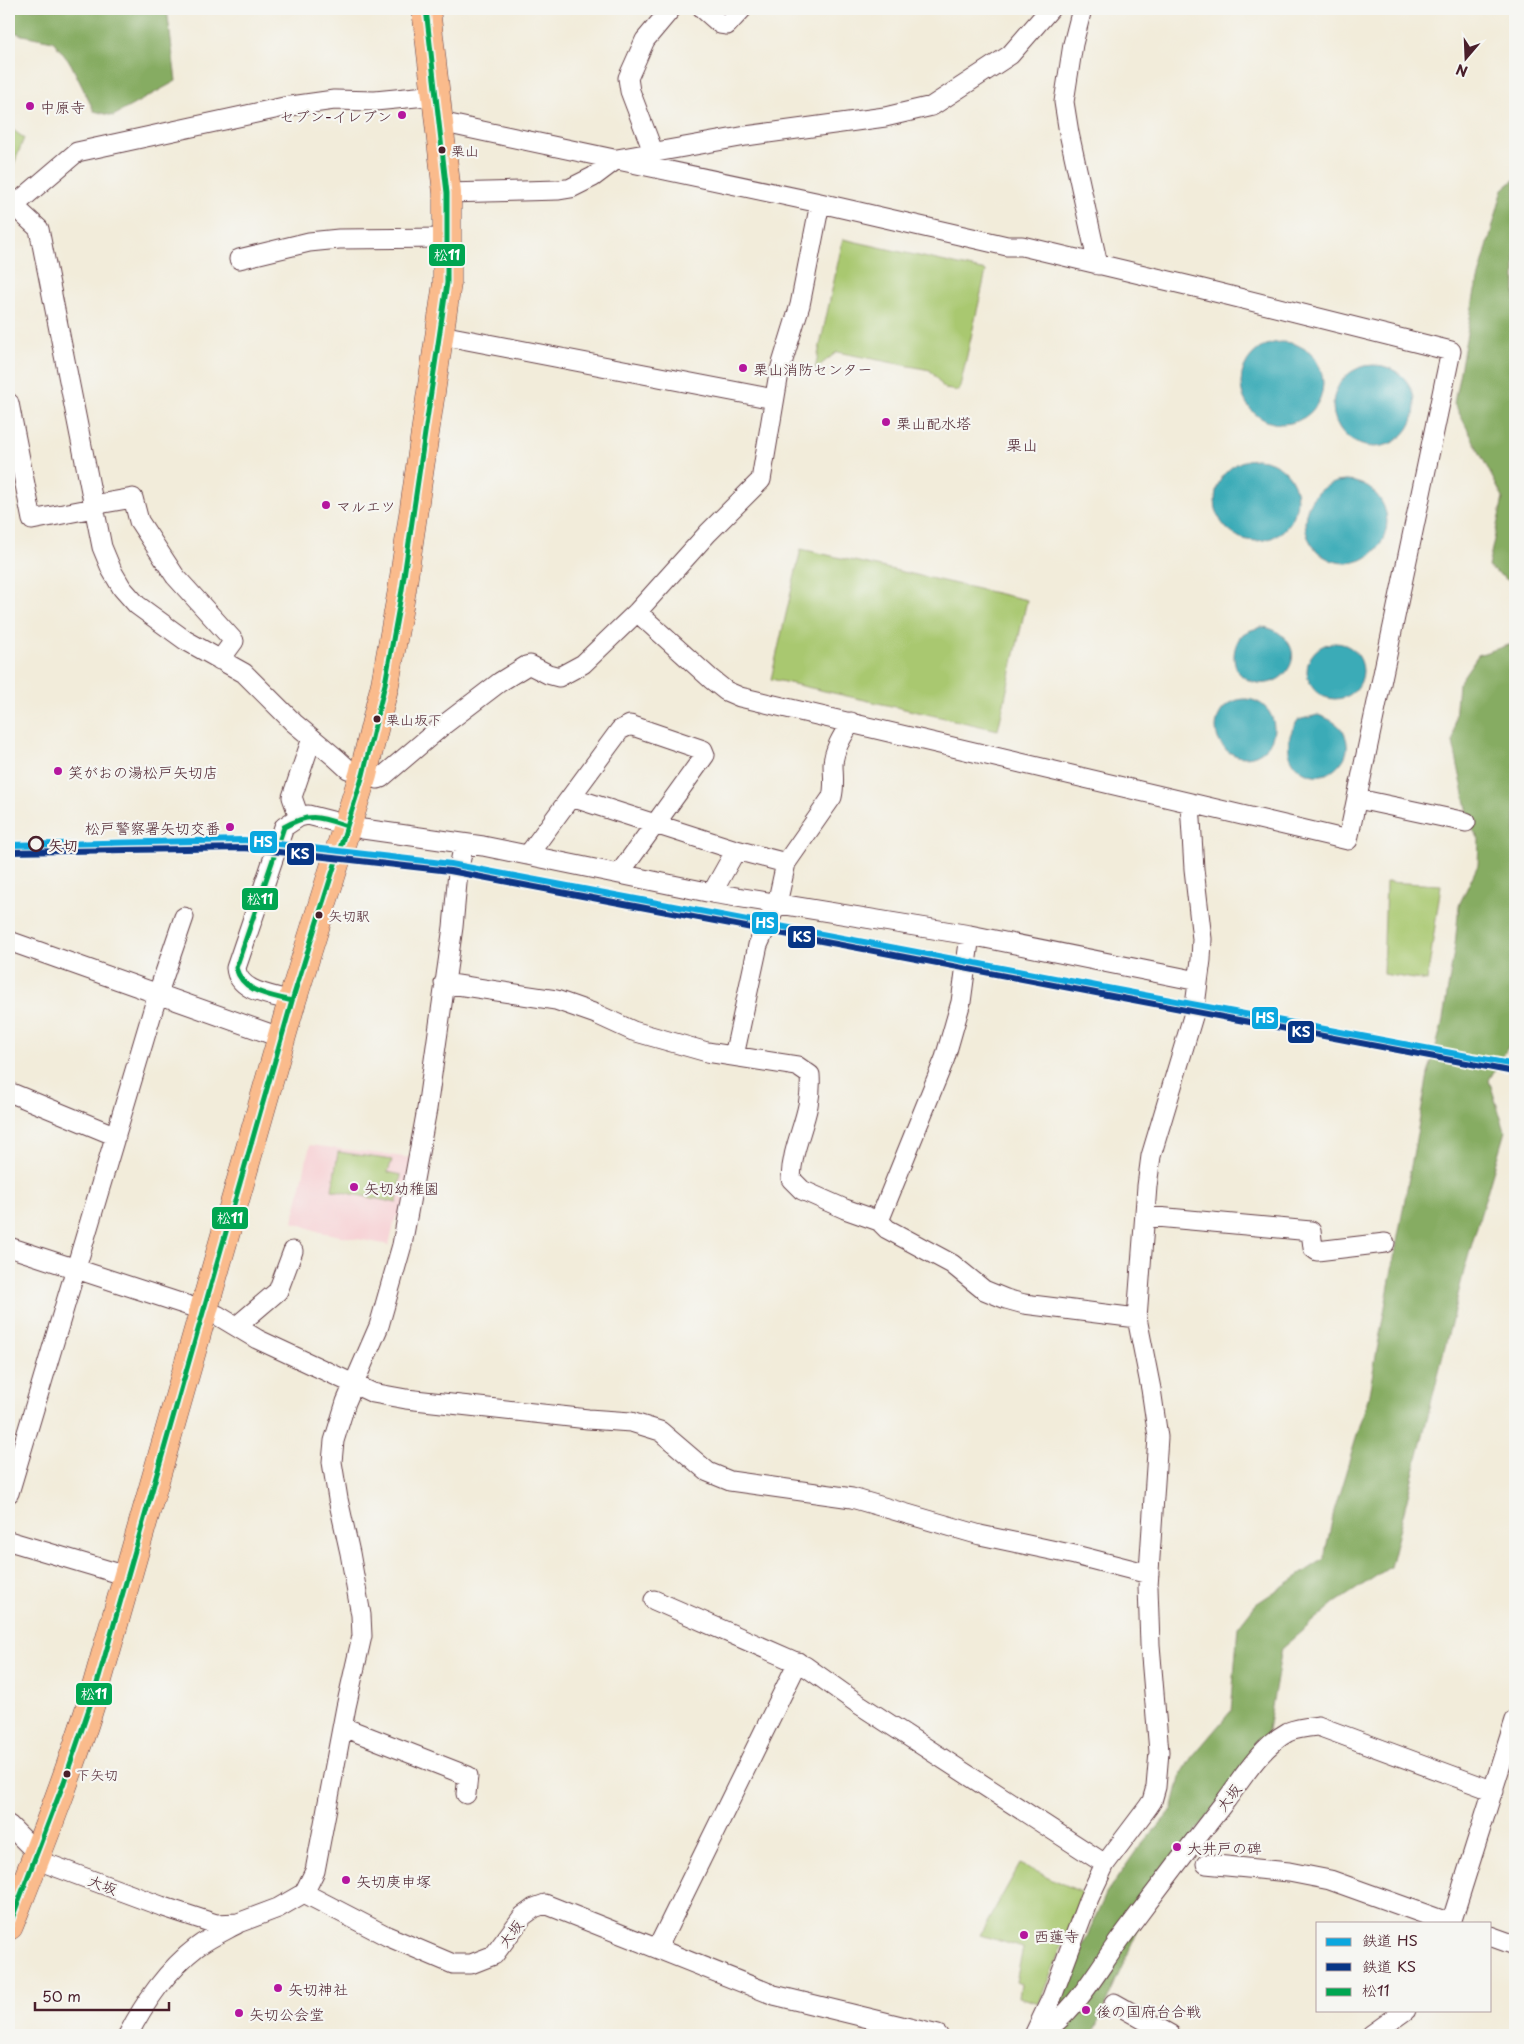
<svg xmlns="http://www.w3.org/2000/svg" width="1524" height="2044" font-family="'Playpen Sans','Klee One',sans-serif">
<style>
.built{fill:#f7cfd3}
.green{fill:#a9c870;stroke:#7a744e}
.forest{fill:#86ac62;stroke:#686646}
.water{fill:#3babb7;stroke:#426571}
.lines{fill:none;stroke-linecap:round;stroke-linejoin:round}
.street-casing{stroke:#633e45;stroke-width:21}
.primary-casing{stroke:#633e45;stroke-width:29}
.street{stroke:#fff;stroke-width:19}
.primary{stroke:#fabb8c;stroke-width:28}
.bus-1-casing{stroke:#f6f6f2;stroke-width:9}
.bus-1{stroke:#00a651;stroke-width:5}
.rail-1-casing{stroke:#f6f6f2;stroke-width:10}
.rail-2-casing{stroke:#f6f6f2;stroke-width:10}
.rail-1{stroke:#0ba7df;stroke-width:6}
.rail-2{stroke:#073686;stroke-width:6}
.poi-dot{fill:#b5179e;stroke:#f6f6f2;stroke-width:2}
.bus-dot{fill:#4a1f2b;stroke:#f6f6f2;stroke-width:2}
.stop-dot{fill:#f6f6f2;stroke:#4a1f2b;stroke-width:2.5}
.labels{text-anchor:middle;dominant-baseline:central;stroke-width:4.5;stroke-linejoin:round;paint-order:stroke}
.bus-label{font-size:14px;fill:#4a1f2b;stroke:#f6f6f2;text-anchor:start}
.poi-label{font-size:15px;fill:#4a1f2b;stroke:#f6f6f2;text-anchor:start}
.stop-label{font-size:15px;font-weight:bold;fill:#4a1f2b;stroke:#f6f6f2;text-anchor:start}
.street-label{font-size:15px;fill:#4a1f2b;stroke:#f6f6f2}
.neighbourhood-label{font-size:16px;fill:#4a1f2b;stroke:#f6f6f2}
.line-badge{stroke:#f6f6f2;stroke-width:2}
.badge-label{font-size:14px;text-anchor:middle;font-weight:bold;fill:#fff}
</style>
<rect width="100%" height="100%" fill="#f6f6f2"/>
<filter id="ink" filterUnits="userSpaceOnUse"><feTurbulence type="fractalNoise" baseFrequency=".02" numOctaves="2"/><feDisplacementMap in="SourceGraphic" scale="10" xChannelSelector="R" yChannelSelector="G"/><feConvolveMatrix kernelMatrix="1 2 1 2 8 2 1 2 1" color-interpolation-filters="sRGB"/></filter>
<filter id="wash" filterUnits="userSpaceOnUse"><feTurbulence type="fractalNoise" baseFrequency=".0096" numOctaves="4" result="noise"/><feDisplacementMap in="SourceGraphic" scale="20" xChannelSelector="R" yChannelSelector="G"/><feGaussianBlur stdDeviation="1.12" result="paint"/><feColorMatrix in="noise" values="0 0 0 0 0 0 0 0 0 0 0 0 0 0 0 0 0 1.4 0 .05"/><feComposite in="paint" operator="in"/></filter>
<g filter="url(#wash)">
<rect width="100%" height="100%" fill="#f2ecda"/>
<path class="built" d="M310,1145L412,1158L401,1216H396L389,1245L320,1232L293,1222Z"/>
<path class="green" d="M9,127L24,138L9,177Z
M843,239L986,271L959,391L945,389L930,370L837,352L815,369Z
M801,549L1027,600L998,730L771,679Z
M1386,882L1441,885L1427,981L1383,974Z
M338,1152L392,1160L388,1172L401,1175L397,1203L332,1190Z
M1020,1864L1083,1893L1039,2003L1019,1997L1021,1984L1016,1982L1023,1948L980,1935Z"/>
<path class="forest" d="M9,9H167L176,81L113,116L94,111L71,64L53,41L22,35L9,30Z
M1515,179V585L1488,567L1503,498L1454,403L1475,291L1503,189Z
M1515,643V1022L1511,1042L1489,1080L1505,1131L1464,1271L1390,1567L1335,1603L1282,1648L1267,1736L1160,1880L1092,2035H1065L1066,2029L1050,2020L1106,1894L1136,1851L1172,1810L1180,1777L1191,1758L1231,1711L1238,1627L1256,1604L1324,1559L1334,1511L1368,1399L1428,1074L1442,1025L1455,945L1459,905L1478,865L1479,839L1471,827L1453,742L1458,684L1478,655Z"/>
<path class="water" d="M1241 383a41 41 0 1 1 82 0a41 41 0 1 1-82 0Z
M1333 406a41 41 0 1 1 82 0a41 41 0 1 1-82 0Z
M1215 500a41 41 0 1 1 82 0a41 41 0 1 1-82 0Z
M1305 522a41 41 0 1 1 82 0a41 41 0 1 1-82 0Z
M1261,627C1279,627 1300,647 1290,666C1281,685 1257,689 1241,675C1230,665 1233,643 1243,634C1248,630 1256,629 1261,627Z
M1307 671a28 28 0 1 1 56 0a28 28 0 1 1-56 0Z
M1216 728a29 29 0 1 1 58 0a29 29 0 1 1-58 0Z
M1318,715C1333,720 1344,726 1347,742C1348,751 1346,757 1340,764C1317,793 1268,762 1298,720Z"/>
</g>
<g filter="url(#ink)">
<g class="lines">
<defs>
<path id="street" d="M703,9L720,24L727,25L742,9
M1082,9L1073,44L1064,102L1069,133L1098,265
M440,122L820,203L1007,246H1022L1203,289L1451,351L1348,840L740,697L726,691L711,679L637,612
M654,154L630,91L628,78L645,40L671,9
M447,193L559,190L571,188L593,177L617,159L746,136L885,117L932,106L1010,55L1050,9
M14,206L39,229L102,547L112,571L122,588L137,605L185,640L244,673L294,723L336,758L348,769L363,773
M9,210L77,152L284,107L334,100L375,101L437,95
M239,259L309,242L339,239L449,238
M441,335L774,399
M9,403L32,520L94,508
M93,505L133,498L139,521L175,576L234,641L220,660
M363,775L378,779L381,778L441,727L500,682L526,666L530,665L548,674L559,677L583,664L637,612L708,533L761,480L779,373L800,305L820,203
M571,797L736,850L786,863
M1358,799L1466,822
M299,817L292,797L312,738
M528,855L620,730L630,725L703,750L705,755L619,874
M712,893L736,850
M9,941L282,1038
M444,983L556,1000L596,1014L633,1031L707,1052L797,1066L810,1075C813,1116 792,1140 791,1179L802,1190L845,1209L879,1221L887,1229L952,1264L984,1290L1006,1299L1024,1304L1137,1318
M292,1001C272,995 238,992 236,968L284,827L299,817L308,815L363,829L483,846L712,893L970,935L1198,981
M734,1056L758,945L777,904L786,863L832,797C835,785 833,775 833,764C834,749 843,735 851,722
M9,1092L116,1136
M1146,1216L1311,1231L1313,1248L1317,1251L1385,1243
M879,1221L945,1058L961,1002L970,935
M9,1247L217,1315L257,1339L373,1393L406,1399L588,1419L631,1422L660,1431L708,1472L730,1481L852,1498L980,1535L1075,1555L1149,1574
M237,1326L278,1291L293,1251
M9,1493L158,993L184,917
M9,1541L127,1576
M654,1600L805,1666L857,1703L1105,1864
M343,1727L468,1776L466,1794
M9,1825L48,1864L161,1906L216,1924L238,1923L278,1908L304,1893L387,1936L453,1964H471L494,1955L523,1916L534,1908L545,1904L774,1995L938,2035
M1206,1864L1289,1872L1330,1880L1450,1923
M304,1893L315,1871L346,1707L362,1636L361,1615L350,1553L338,1499L332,1462L334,1441L346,1402L379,1326L402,1245L427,1109L453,927L458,872L464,844
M1451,1923L1515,1720
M1490,1936L1515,1945
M658,1947L798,1662
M1114,2003L1171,2035
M128,2035C144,2003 168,1969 197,1947C209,1938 224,1931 237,1924
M1034,2035L1052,1997L1089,1898L1105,1864L1148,1807L1152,1801L1156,1787L1159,1752L1150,1645L1148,1587L1158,1437L1151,1389L1137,1318L1147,1186L1151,1156L1194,1013L1201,960L1202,939L1194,869L1190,803
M1039,2035C1076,2012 1096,1972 1121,1938C1156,1891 1191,1845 1227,1799C1244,1776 1262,1746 1288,1732C1297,1728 1308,1727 1318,1726L1494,1791
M1371,2035L1406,2010"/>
<path id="primary" d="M9,1926C39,1850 70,1773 94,1694L292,1001L363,775L385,684L402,590L447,283V193L426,9"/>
</defs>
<use href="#street" class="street-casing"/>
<use href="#primary" class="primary-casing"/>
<use href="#street" class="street"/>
<use href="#primary" class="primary"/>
<defs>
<path id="bus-1" d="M292,1001C270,995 243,993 236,968L284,827C310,812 320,817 347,826
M9,1926L64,1782L94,1694L292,1001L363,775L385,684L402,590L447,283V193L426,9"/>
</defs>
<use href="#bus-1" class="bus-1-casing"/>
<use href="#bus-1" class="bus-1"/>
<defs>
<path id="rail-1" d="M9,845L244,840L451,864L1515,1065"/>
<path id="rail-2" d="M9,852L244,848L450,871L1514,1072"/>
</defs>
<use href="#rail-1" class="rail-1-casing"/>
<use href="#rail-2" class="rail-2-casing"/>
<use href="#rail-1" class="rail-1"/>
<use href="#rail-2" class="rail-2"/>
</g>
</g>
<g class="poi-dot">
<circle cx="30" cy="106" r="5"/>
<circle cx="402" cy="115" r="5"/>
<circle cx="743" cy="368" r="5"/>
<circle cx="886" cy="422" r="5"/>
<circle cx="326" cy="505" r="5"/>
<circle cx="58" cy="771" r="5"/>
<circle cx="230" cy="827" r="5"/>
<circle cx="354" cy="1187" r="5"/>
<circle cx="1177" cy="1847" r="5"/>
<circle cx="346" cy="1880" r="5"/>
<circle cx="1024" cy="1935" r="5"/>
<circle cx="278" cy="1988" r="5"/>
<circle cx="1086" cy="2010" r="5"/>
<circle cx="239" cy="2013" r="5"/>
</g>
<g class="bus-dot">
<circle cx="442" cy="150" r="4.5"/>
<circle cx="377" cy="719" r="4.5"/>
<circle cx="319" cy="915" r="4.5"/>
<circle cx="67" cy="1774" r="4.5"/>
</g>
<circle class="stop-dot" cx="36" cy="844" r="7"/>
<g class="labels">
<g class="bus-label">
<text x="451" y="150">栗山</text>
<text x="386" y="719">栗山坂下</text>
<text x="328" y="915">矢切駅</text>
<text x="76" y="1774">下矢切</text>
</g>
<g class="poi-label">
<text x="40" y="106">中原寺</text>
<text x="392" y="115" text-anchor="end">セブン-イレブン</text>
<text x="753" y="368">栗山消防センター</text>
<text x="896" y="422">栗山配水塔</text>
<text x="336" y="505">マルエツ</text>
<text x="68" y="771">笑がおの湯松戸矢切店</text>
<text x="220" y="827" text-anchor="end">松戸警察署矢切交番</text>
<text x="364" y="1187">矢切幼稚園</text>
<text x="1187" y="1847">大井戸の碑</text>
<text x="356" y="1880">矢切庚申塚</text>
<text x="1034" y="1935">西蓮寺</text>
<text x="288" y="1988">矢切神社</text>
<text x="1096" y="2010">後の国府台合戦</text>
<text x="249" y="2013">矢切公会堂</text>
</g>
<g class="stop-label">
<text x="48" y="844">矢切</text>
</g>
<g class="street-label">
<text transform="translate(1228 1797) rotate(-52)">大坂</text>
<text transform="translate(103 1884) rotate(21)">大坂</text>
<text transform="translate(510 1933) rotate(-53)">大坂</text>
</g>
<g class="neighbourhood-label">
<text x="1022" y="444">栗山</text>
</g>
</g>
<g class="line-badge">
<rect x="428" y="243" width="38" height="24" rx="5" fill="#00a651"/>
<rect x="249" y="830" width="29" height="24" rx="5" fill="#0ba7df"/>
<rect x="286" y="842" width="29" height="24" rx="5" fill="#073686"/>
<rect x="241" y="887" width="38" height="24" rx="5" fill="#00a651"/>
<rect x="751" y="911" width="28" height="24" rx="5" fill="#0ba7df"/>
<rect x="787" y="925" width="29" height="24" rx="5" fill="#073686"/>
<rect x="1251" y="1006" width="28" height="24" rx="5" fill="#0ba7df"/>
<rect x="1287" y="1020" width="28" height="24" rx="5" fill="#073686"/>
<rect x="211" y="1206" width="38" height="24" rx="5" fill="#00a651"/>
<rect x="75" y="1682" width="38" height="24" rx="5" fill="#00a651"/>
</g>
<g class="badge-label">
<text x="447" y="260">松11</text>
<text x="263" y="847">HS</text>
<text x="300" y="859">KS</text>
<text x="260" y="904">松11</text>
<text x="765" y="928">HS</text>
<text x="802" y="942">KS</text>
<text x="1265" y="1023">HS</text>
<text x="1301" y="1037">KS</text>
<text x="230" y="1223">松11</text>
<text x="94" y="1699">松11</text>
</g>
<rect width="1524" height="2044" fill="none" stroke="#f6f6f2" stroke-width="30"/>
<rect x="1316" y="1922" width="175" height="90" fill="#f6f6f2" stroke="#b1a0a2"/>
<rect x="1326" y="1938" width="25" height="8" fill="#0ba7df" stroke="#b1a0a2"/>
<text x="1362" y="1946" font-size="15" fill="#4a1f2b">鉄道 HS</text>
<rect x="1326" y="1963" width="25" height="8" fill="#073686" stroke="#b1a0a2"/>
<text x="1362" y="1972" font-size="15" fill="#4a1f2b">鉄道 KS</text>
<rect x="1326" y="1988" width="25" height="8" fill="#00a651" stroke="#b1a0a2"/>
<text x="1362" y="1996" font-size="15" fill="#4a1f2b">松11</text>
<g transform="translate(1466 58) rotate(199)" stroke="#f6f6f2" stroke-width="4" paint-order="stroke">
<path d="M0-4L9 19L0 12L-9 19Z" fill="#4a1f2b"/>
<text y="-8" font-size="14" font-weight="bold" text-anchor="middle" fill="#4a1f2b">N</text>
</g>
<path d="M35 2002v8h134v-8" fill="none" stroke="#4a1f2b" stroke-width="2.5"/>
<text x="42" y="2002" font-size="15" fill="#4a1f2b" stroke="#f6f6f2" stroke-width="4" paint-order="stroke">50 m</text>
</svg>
